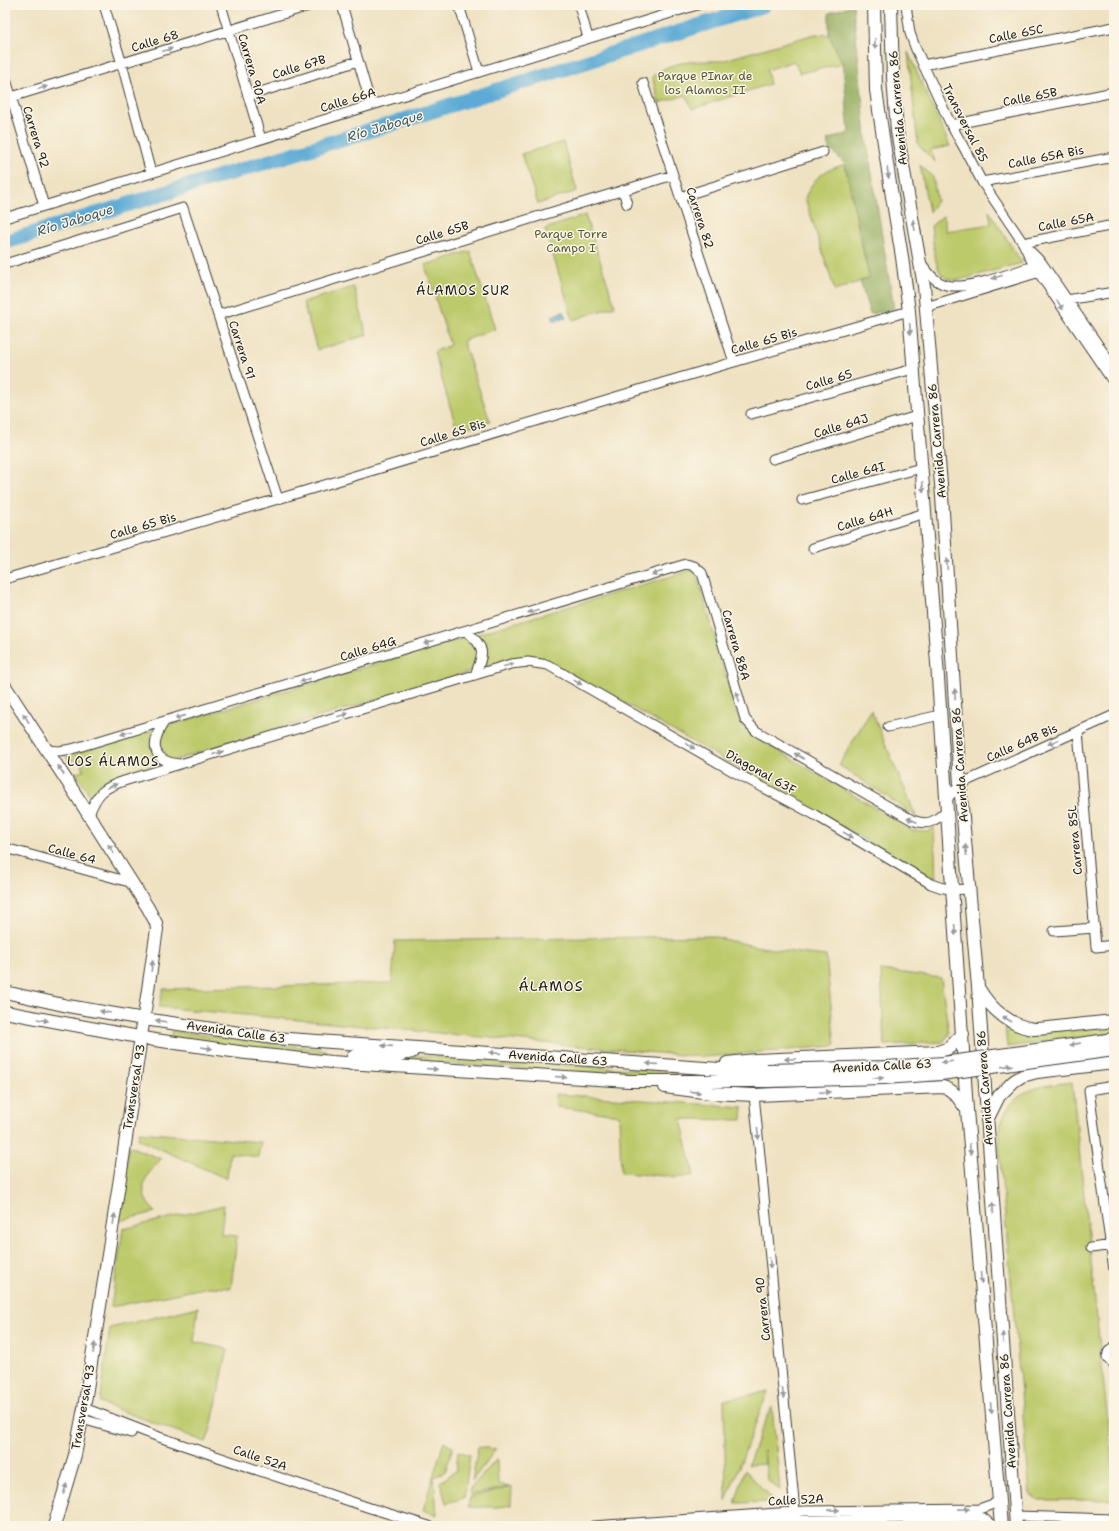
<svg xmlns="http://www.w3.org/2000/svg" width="1119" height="1531" font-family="'Shantell Sans',sans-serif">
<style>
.green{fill:#bdca6c;stroke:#6c7344}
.forest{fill:#96ae60;stroke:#59653e}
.water{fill:#5baad5;stroke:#3c6378}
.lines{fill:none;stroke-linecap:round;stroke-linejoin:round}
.river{stroke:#5baad5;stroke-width:15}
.minor-casing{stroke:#3c3a35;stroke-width:11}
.major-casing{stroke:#3c3a35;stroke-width:14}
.minor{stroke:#fff;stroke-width:9}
.major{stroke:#fff;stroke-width:12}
.major-bridge-casing{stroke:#3c3a35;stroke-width:14;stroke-linecap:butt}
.major-bridge{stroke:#fff;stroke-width:12}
.oneway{fill:#999}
.labels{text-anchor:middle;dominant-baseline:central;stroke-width:3;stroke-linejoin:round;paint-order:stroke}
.street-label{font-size:12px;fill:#1c1c1c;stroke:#fcf5e5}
.park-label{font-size:12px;fill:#545938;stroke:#fcf5e5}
.water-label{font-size:13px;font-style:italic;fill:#385c6f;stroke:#fcf5e5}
.neighbourhood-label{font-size:13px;letter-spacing:1px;fill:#1c1c1c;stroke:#fcf5e5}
.quarter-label{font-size:14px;letter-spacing:1px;fill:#1c1c1c;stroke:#fcf5e5}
</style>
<rect width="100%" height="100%" fill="#fcf5e5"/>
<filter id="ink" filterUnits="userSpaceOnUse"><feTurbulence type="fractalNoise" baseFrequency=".025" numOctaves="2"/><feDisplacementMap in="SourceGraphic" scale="8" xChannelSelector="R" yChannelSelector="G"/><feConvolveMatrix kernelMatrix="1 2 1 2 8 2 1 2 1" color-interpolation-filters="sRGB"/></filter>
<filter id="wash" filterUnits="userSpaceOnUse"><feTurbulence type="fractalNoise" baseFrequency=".012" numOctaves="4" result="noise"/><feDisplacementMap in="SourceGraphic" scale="16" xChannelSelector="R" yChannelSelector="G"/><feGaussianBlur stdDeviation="0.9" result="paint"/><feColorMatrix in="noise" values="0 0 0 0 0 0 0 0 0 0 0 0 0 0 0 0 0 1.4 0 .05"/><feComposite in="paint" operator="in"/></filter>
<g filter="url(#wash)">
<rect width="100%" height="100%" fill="#efe2c2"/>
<path class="green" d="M815,34L829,35L843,64L800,73L794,61L767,70L770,84L692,109L686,95L659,103L652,77C669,60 698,61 721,61Z
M908,52L950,146L931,150L935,162L918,145Z
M563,142L577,191L538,204L521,154Z
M845,164L869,278L835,291L805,198C815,175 822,172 845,164Z
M920,165L933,177L937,201L929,212Z
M989,211L1022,263L959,280C953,280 947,280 943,276C934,267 933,239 931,226L944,215L946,231L991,224Z
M585,215L615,306L573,320L545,229Z
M470,251L495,329L463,341L490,421L457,430L434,352L450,345L425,265Z
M354,287L367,335L317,350L303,302Z
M692,570L697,574L736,712L741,724L752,735L912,830L926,831L934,828L936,880L617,699L542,659C527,657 515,659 500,663L108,780L97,787L91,796L75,773L84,771L80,759L69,761L66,756Z
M871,710L916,816L839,765Z
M711,936C749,946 787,952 826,956L835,1046L704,1057L544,1043L159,1007L163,989L392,983L395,941Z
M881,970L941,978L949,1034L943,1042L884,1045Z
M1005,1025H1114V1033L1007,1047Z
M172,1031L326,1050V1055L252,1048L171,1038Z
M410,1055L752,1077H697L629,1075L359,1058Z
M1072,1082L1114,1480V1500H1038L1030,1494L999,1148C1000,1141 999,1131 1001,1124C1012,1088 1040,1086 1072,1082Z
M555,1094L743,1107L742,1120L681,1119L694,1175L676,1178L666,1176L621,1173L619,1115L556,1107Z
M139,1132L261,1142L258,1157L230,1153L227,1179L138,1139Z
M129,1146L161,1159C149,1172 138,1184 147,1202C149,1206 153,1208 155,1212L119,1221Z
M224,1205L221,1234L237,1236L231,1288L209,1287L111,1307L123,1229Z
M198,1307L194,1342L228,1349L211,1428L206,1442L100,1403L110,1328Z
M768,1391L726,1501L724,1400Z
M772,1407L780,1490L767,1480L764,1451L765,1464L748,1465L762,1429Z
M444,1441L453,1447L445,1472L434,1477L437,1515L423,1510Z
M478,1447L496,1449L472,1481Z
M458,1451L470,1455L464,1498L446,1503L440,1482L456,1471Z
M497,1459L498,1484L509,1487L470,1495L471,1488Z
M745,1470L775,1502L735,1503Z
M512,1487L511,1505L498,1507H468L470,1497Z"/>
<path class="forest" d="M853,5L866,137L894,309L870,314L860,281L869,278L845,164L830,149L827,140L849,133L843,64L829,35V13Z"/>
<path class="water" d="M563,311L566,318L554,321L552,316Z"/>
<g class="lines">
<path class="river" d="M5,242L401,121L764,5"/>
</g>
</g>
<g filter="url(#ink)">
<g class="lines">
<defs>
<path id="minor" d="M104,5L122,64L151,173
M221,5L261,139
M342,5L371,105
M459,5L479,72
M579,5L588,38
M906,5L910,33L915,47L951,125L963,146L982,182L1023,243L1034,266L1114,383
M923,65L1114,27
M5,76L44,206
M643,83L734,362
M248,96L358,61
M5,99L312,5
M951,125L1114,92
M982,182L1114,157
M623,190L627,204
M680,197L823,152
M5,218L697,5
M1023,243L1114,225
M1029,250L1042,263L1114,368
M921,263C928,272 934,282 946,285C968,291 1016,271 1039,264
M5,264L183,208L278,499
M1067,300L1114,292
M926,307L1043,271
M218,315L673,175
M751,414L913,369
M773,459L917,416
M802,500L921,468
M813,548L925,513
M5,579L278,499L662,383L909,311
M466,631C486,647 484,653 475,675
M164,722C151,742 150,761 179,764
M888,727L940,715
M1078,731L1096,947L1114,945
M47,750L59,751L72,749L686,564L694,566L702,573L745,719L756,731L912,820C928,826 934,822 946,811
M946,800L960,784L1114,715
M89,815C97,793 103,788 124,781L511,664L528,662L548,665L736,773L815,815L931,884C945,890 955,890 970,889
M5,848L133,883
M1054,931L1095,928
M1114,1086L1089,1090L1114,1270
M754,1095L796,1521
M1091,1248L1114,1245
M1114,1347L1109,1350L1107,1357L1109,1360L1114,1364
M84,1408L159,1437L370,1508L429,1526
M82,1419L131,1433
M1016,1516L1114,1519
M593,1526L805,1511L979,1509L999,1502
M681,1526L782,1521L977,1517L983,1518L993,1526"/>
<path id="major" d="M874,5L876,90L890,184L902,257L909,311L937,663L967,1110L1001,1526
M891,5L893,77L897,131L924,286L942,496L960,784L978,987L1016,1526
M5,686L76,795L148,908L156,923L157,929L120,1178L84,1408L75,1455L54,1526
M979,989C991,1009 1010,1026 1034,1029C1044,1029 1055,1027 1065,1026C1081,1024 1098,1023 1114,1021
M5,992L68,1006L144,1019L274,1038L734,1070H767
M5,1012L155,1040L246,1053L331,1062L629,1081H769
M727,1063L755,1060L938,1052L949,1048L963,1034
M351,1064L353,1057L358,1054L392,1056L412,1052
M665,1087L711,1093L754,1095L943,1087C955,1090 960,1101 967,1110
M987,1120L999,1096L1014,1081L1022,1076L1037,1072L1114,1063"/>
</defs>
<use href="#minor" class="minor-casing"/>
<use href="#major" class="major-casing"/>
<use href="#minor" class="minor"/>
<use href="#major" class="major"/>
<defs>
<path id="major-bridge" d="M767,1070L886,1067L943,1063L1114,1039
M769,1081L884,1078L941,1074L1114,1050"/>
</defs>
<use href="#major-bridge" class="major-bridge-casing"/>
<use href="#major-bridge" class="major-bridge"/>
</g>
<defs><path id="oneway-solid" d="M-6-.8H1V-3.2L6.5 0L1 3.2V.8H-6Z"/></defs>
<g class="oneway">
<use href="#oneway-solid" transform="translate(875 44) rotate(89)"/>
<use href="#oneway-solid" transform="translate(167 50) rotate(-17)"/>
<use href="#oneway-solid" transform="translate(42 88) rotate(-17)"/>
<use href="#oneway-solid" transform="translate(888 173) rotate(81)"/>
<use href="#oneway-solid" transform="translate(914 225) rotate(-100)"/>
<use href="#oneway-solid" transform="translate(997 277) rotate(163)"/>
<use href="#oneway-solid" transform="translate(1060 305) rotate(56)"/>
<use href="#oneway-solid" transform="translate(910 329) rotate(86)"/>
<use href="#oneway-solid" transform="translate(923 487) rotate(85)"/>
<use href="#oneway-solid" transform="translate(947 564) rotate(-94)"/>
<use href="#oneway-solid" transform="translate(657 573) rotate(163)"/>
<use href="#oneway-solid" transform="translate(533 611) rotate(163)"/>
<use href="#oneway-solid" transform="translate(429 642) rotate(163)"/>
<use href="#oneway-solid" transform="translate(509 665) rotate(-15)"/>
<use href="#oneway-solid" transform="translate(305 680) rotate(163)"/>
<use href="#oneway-solid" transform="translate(577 682) rotate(29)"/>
<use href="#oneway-solid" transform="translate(955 694) rotate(-93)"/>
<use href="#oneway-solid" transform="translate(738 697) rotate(-106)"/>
<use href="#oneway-solid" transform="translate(343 715) rotate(-17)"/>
<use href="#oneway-solid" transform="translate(180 717) rotate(164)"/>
<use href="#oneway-solid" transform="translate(26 718) rotate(-123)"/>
<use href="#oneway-solid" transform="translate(126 733) rotate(163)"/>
<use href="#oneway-solid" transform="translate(1053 742) rotate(156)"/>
<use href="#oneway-solid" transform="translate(690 746) rotate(30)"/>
<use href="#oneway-solid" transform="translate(218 753) rotate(-17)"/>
<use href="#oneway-solid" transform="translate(799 756) rotate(-150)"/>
<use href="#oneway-solid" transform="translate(61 770) rotate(-123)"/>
<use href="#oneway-solid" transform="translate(112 786) rotate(-23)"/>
<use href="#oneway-solid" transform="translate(912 820) rotate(-156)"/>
<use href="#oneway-solid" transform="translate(848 835) rotate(31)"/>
<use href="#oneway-solid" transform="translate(111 849) rotate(-122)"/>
<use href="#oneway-solid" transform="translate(966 850) rotate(-95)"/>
<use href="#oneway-solid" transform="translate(955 930) rotate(86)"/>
<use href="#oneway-solid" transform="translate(152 966) rotate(-81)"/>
<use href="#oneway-solid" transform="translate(105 1012) rotate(-170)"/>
<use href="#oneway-solid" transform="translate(1007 1019) rotate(-150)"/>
<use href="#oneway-solid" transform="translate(43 1020) rotate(10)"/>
<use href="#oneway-solid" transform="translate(161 1021) rotate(-171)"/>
<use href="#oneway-solid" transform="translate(1075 1044) rotate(172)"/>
<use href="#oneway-solid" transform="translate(387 1046) rotate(-176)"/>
<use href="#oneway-solid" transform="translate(207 1048) rotate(9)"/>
<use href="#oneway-solid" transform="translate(495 1053) rotate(-176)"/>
<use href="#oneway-solid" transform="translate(790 1059) rotate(177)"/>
<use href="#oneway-solid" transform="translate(947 1062) rotate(173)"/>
<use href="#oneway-solid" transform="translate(652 1064) rotate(-176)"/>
<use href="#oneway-solid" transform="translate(1007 1066) rotate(-8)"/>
<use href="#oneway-solid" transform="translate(432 1069) rotate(4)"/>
<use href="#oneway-solid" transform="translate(561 1077) rotate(4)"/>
<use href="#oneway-solid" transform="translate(878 1078) rotate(-2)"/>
<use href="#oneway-solid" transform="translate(695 1092) rotate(6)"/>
<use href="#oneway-solid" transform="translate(825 1092) rotate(-3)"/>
<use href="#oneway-solid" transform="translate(758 1134) rotate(84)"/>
<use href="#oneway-solid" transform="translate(970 1149) rotate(85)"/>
<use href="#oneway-solid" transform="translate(993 1208) rotate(-94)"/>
<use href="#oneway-solid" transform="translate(114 1219) rotate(-81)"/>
<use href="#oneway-solid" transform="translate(770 1263) rotate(84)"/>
<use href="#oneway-solid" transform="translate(981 1278) rotate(85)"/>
<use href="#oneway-solid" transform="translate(1003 1338) rotate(-94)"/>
<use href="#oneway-solid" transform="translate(94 1348) rotate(-81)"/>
<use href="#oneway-solid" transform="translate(783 1393) rotate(84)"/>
<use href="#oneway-solid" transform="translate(991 1408) rotate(85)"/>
<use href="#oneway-solid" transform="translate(65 1489) rotate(-73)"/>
<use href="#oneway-solid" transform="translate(964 1509) rotate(-1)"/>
<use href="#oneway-solid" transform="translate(834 1510) rotate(-1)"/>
</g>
</g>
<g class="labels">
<g class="street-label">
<text transform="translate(1016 34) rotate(-11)">Calle 65C</text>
<text transform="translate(155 41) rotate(-17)">Calle 68</text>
<text transform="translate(299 67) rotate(-17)">Calle 67B</text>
<text transform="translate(252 69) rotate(74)">Carrera 90A</text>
<text transform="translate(1030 97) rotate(-11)">Calle 65B</text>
<text transform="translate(348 100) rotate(-17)">Calle 66A</text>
<text transform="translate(898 108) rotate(-95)">Avenida Carrera 86</text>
<text transform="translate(965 123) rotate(63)">Transversal 85</text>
<text transform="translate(36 137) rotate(73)">Carrera 92</text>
<text transform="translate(1046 157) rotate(-11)">Calle 65A Bis</text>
<text transform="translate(700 218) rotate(72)">Carrera 82</text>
<text transform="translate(1066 222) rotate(-11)">Calle 65A</text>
<text transform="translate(442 233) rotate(-17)">Calle 65B</text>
<text transform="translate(764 341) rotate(-16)">Calle 65 Bis</text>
<text transform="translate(242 350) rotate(72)">Carrera 91</text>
<text transform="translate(829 380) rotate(-16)">Calle 65</text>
<text transform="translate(841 426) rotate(-17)">Calle 64J</text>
<text transform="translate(453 433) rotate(-17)">Calle 65 Bis</text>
<text transform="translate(937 441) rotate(-95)">Avenida Carrera 86</text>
<text transform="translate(858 473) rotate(-15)">Calle 64I</text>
<text transform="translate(865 519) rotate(-17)">Calle 64H</text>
<text transform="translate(143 526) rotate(-16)">Calle 65 Bis</text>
<text transform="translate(736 645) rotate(74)">Carrera 88A</text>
<text transform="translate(368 649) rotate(-17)">Calle 64G</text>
<text transform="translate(1022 743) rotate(-24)">Calle 64B Bis</text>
<text transform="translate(960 765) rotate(-94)">Avenida Carrera 86</text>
<text transform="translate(761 772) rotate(29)">Diagonal 63F</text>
<text transform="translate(1075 840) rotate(-95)">Carrera 85L</text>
<text transform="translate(72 854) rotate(15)">Calle 64</text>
<text transform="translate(236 1032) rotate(8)">Avenida Calle 63</text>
<text transform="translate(558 1058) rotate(4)">Avenida Calle 63</text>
<text transform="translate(882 1066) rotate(-3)">Avenida Calle 63</text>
<text transform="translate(134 1087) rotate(-81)">Transversal 93</text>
<text transform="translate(985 1088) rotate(-94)">Avenida Carrera 86</text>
<text transform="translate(763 1309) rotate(-96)">Carrera 90</text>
<text transform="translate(83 1407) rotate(-80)">Transversal 93</text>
<text transform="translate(1008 1411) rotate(-94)">Avenida Carrera 86</text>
<text transform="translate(260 1458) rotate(19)">Calle 52A</text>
<text transform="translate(796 1500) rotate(-3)">Calle 52A</text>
</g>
<g class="park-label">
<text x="705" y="76">Parque PInar de<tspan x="705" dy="14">los Alamos II</tspan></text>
<text x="571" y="234">Parque Torre<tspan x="571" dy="14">Campo I</tspan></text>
</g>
<g class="water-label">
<text transform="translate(385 126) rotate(-17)">Río Jaboque</text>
<text transform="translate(75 220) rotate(-17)">Río Jaboque</text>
</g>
<g class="neighbourhood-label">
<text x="463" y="290">ÁLAMOS SUR</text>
<text x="113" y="761">LOS ÁLAMOS</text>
</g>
<g class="quarter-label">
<text x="551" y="986">ÁLAMOS</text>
</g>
</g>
<rect width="1119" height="1531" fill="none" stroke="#fcf5e5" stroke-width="20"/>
</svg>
